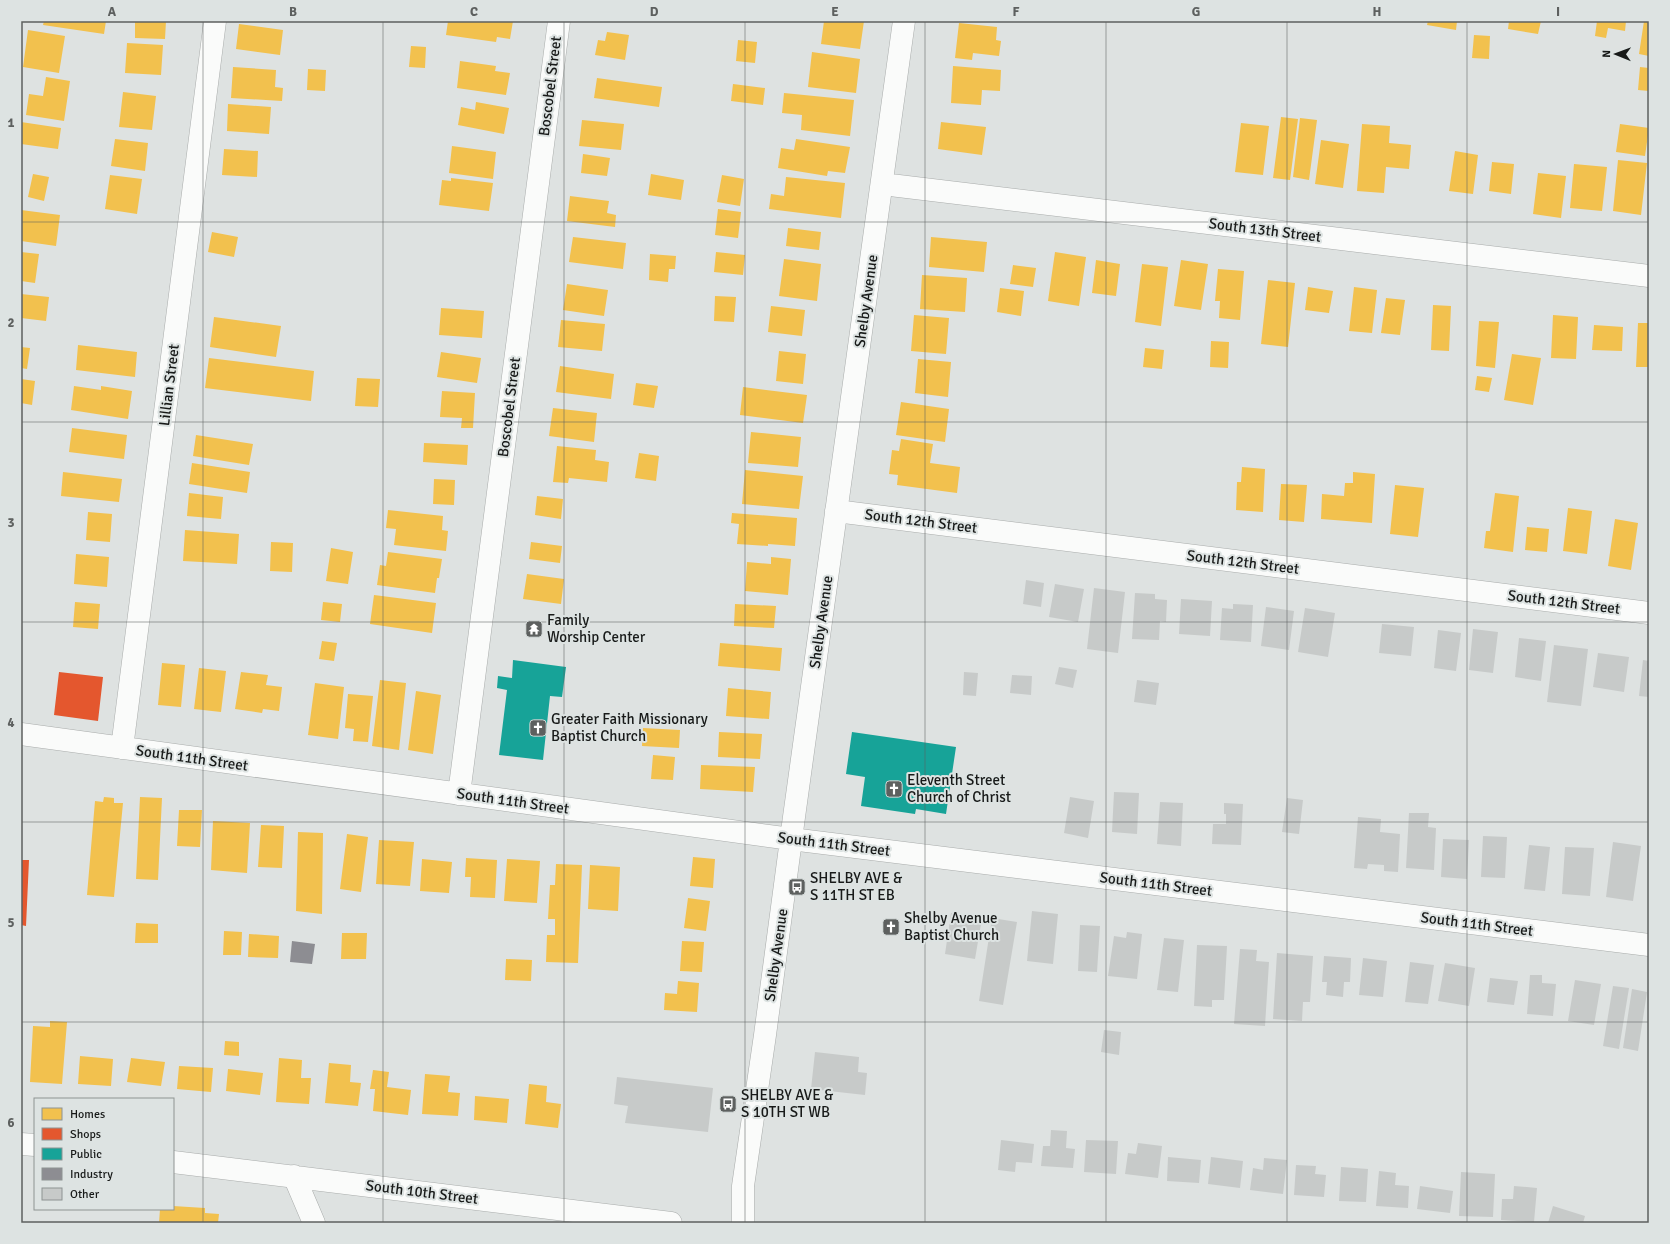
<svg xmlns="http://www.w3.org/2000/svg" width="1670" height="1244" font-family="Signika,sans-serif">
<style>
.homes{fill:#f2c14e}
.shops{fill:#e4572e}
.public{fill:#17a398}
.industry{fill:#8d8d92}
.building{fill:#c7cac9}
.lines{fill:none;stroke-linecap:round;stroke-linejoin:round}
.minor-casing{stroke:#a9acab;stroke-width:23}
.minor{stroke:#fafbfa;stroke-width:22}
.grid{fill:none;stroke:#5d605f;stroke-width:1;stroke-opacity:0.55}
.labels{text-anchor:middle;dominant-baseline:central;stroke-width:4;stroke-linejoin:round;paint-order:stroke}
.street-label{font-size:15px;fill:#181a19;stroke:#dde3e2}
.poi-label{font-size:15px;fill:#181a19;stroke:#dde3e2;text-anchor:start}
.neatline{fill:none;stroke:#5d605f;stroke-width:1.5}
.grid-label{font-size:13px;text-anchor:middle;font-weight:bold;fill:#5d605f}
</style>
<rect width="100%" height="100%" fill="#dee2e1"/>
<path class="homes" d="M44,21H106L104,34L43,25Z
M135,21H166L165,39L135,38Z
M448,21H513L510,39L497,37L496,42L446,35Z
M824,21H864L860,49L821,44Z
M1428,21H1457L1456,30L1427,25Z
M1509,21H1541L1538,34L1508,29Z
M1597,21H1626L1625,31L1608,28L1606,38L1595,36Z
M1644,21H1649V56L1639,54Z
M959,23L997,27L996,40L1001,41L999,56L973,53L972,60L955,58Z
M239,24L283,30L280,55L236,49Z
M28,30L65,36L59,73L23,67Z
M607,32L629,35L625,60L595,55L598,40L605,41Z
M1474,35L1490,36L1489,59L1472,58Z
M738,40L757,42L755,63L736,61Z
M127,43L163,45L161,75L125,73Z
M411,46L426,47L425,68L409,67Z
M812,52L860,59L856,93L808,87Z
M460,61L496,66L495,71L510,73L506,95L457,88Z
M953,66L1001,70L1000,91L982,90L981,105L951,103Z
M233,67L276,70L275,87L283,88L282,101L231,98Z
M1640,67L1649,68V91L1638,90Z
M308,69L326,70L325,91L307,90Z
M46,77L70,81L64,121L26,115L29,94L43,96Z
M597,78L662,87L659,107L594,98Z
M733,84L765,88L763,105L731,101Z
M123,92L156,96L152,130L119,127Z
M784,93L854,100L850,136L801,130L802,115L782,113Z
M476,102L509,108L504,134L458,125L461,107L475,110Z
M228,104L271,107L269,134L227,131Z
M1281,117L1298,119L1290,180L1273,178Z
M1300,118L1317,120L1309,180L1293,177Z
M582,120L624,124L621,150L579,146Z
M21,122L61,128L58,149L21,144Z
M941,122L986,127L982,155L938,149Z
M1241,123L1269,126L1263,175L1235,172Z
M1362,124L1390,126L1389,143L1411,145L1409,169L1386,167L1384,193L1357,191Z
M1620,124L1649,128L1645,156L1616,152Z
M115,139L148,143L145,171L111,166Z
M796,139L850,147L845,173L828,171L827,176L778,168L781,148L794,150Z
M1321,140L1349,144L1343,188L1315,184Z
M452,146L496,152L493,179L449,173Z
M224,149L258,151L257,177L222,175Z
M1455,151L1478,155L1473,194L1449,191Z
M583,154L610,158L607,176L581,173Z
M1618,160L1647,163L1641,215L1613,211Z
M1492,162L1514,164L1511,194L1489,191Z
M1574,164L1607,167L1602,211L1570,208Z
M1538,173L1566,176L1561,218L1533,214Z
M33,174L49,177L44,201L28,197Z
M651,174L684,180L681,200L648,195Z
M110,175L142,179L137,214L105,209Z
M722,175L744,179L740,206L717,202Z
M786,177L845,183L841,218L769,209L771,194L784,196Z
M451,178L493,183L489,211L439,205L442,180L451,181Z
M570,196L609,201L607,213L616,215L615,227L567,221Z
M718,209L741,212L738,238L715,235Z
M21,210L60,215L56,246L21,241Z
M788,228L821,232L819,250L786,246Z
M212,232L238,237L234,257L208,252Z
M573,237L626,243L623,269L569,262Z
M931,237L987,242L984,272L929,267Z
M21,252L39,254L35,283L21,281Z
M716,252L745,255L743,275L714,272Z
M1055,252L1086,257L1079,306L1048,301Z
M650,254L676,256L675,269H669L668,282L649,280Z
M784,259L821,264L817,301L779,296Z
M1096,260L1120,264L1116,296L1092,293Z
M1181,260L1208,264L1201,310L1174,306Z
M1142,264L1168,267L1161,326L1135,322Z
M1013,265L1036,268L1033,287L1010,284Z
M1218,269L1244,271L1240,320L1219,318L1220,301H1215Z
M922,275L967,278L965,312L920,309Z
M1268,280L1295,283L1288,347L1261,344Z
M567,284L608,290L604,316L563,310Z
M1308,287L1333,291L1329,313L1305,310Z
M1354,287L1377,290L1372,333L1349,331Z
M1000,288L1024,291L1021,316L997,312Z
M21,294L49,297L46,321L21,318Z
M715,296L736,297L734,322L714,321Z
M1386,298L1405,300L1400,335L1381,333Z
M1433,305L1451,306L1449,351L1431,350Z
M771,306L805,310L802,336L768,332Z
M441,308L484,311L482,338L439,335Z
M914,315L949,318L946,354L911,351Z
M1553,315L1578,317L1576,359L1551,358Z
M214,317L281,326L276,357L210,347Z
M561,320L605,324L602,351L558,347Z
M1479,321L1499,322L1495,368L1476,366Z
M1638,323H1649V367H1636Z
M1594,325L1623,327L1622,351L1592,350Z
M1211,341L1229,342L1228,368L1210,367Z
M78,345L137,352L135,377L76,370Z
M21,347L30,348L27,369L21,368Z
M1145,348L1164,350L1162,369L1143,367Z
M779,351L806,354L803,384L776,381Z
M441,352L481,358L477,383L437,377Z
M1512,354L1541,358L1533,405L1504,400Z
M209,358L314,371L311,401L205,388Z
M918,359L951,362L948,397L915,393Z
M560,366L614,374L611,399L556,392Z
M1477,376L1492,378L1489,392L1475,390Z
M357,378L380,379L378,407L355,406Z
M21,379L35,381L32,405L21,403Z
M636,383L658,386L654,408L633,405Z
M74,386L101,390V386L132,391L128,419L71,410Z
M743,387L807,395L803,423L740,415Z
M442,391L475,393L473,428H461L462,418L440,417Z
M901,402L949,409L945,442L896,435Z
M553,408L597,413L594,442L549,436Z
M72,428L127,435L124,459L69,452Z
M751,432L801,437L798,467L748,463Z
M196,435L253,444L249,465L193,456Z
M901,439L933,444L930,463L960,467L957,493L897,485L898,475L889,474L892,450L899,451Z
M424,443L468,445L467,465L423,462Z
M557,446L596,450L595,460L609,462L607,482L569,478L568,483L553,482Z
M639,453L659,456L656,481L635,478Z
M192,463L250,472L247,493L189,484Z
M1242,467L1265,469L1263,512L1236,510L1237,482H1241Z
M745,470L803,476L799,509L742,504Z
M63,472L122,479L119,502L61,496Z
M1353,472L1375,474L1372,523L1321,519L1322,494L1344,496L1345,483H1353Z
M434,479L455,480L454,505L433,504Z
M1281,484L1307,485L1304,522L1279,520Z
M1395,485L1424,488L1418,537L1390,534Z
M189,493L223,497L221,519L187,516Z
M1495,493L1519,496L1513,552L1484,548L1486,531H1490Z
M537,496L563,499L561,519L535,515Z
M1568,508L1592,511L1587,554L1563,551Z
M388,510L443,516L442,530L448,531L446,551L394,545L396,529L386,528Z
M88,512L112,514L110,542L86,540Z
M732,513L797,518L795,546L768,544V546L737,544L739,524L731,523Z
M1615,519L1638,523L1631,570L1608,566Z
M1527,527L1549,529L1547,552L1525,550Z
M185,530L239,534L237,564L183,561Z
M271,542L293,543L292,572L270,571Z
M531,542L562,546L560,563L529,559Z
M331,548L353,552L348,584L326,581Z
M388,552L442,559L439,578H437L435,593L377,585L380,565L386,566Z
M76,554L109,557L107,587L74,584Z
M771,557L791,559L788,595L745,591L747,562L771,564Z
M527,574L564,579L561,604L523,599Z
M374,595L436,603L432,633L370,624Z
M75,602L100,604L98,629L73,627Z
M323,602L342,604L340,622L321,620Z
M735,604L776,606L774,628L734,626Z
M322,641L337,643L334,661L319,659Z
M720,643L782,648L780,671L718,666Z
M162,663L185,665L181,707L158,705Z
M199,668L226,671L221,712L194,709Z
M241,672L268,675L266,685L282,687L279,711L263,709L262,713L235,709Z
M380,680L406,683L399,750L372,746Z
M315,683L344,687L338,739L308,735Z
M728,688L771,692L769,719L726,716Z
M416,691L441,695L433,754L408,750Z
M348,694L373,696L368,742L353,741L354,729L345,728Z
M643,728L680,730L679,748L642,746Z
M719,732L762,734L760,759L718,757Z
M653,755L675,757L673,780L651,779Z
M701,765L755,767L753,792L700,789Z
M104,797L114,798V803H123L114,897L87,895L95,801L103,802Z
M140,797L162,798L158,880L136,879Z
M179,810H202L200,847L177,846Z
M213,821L250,823L247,873L211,870Z
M261,825L284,826L282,868L258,867Z
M298,832L323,833L322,914L296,911Z
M347,834L368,837L361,892L340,889Z
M379,840L414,842L410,886L376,884Z
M693,857L715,859L713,888L690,886Z
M466,858L497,860L495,898L470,897L471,877H465Z
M422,859L452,862L449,893L420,891Z
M507,859L540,861L537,903L504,901Z
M556,864L582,865L578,963L546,962L547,935H555V919H548L550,885H555Z
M590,865L620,867L618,911L588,909Z
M688,898L710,901L706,931L684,928Z
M136,923L158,924V943H135Z
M224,931L242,932L241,955H223Z
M342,933H367L366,959H341Z
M249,934L279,936L278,958L248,957Z
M682,941L704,942L702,972L680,971Z
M506,959L532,960L531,981L505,980Z
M678,981L699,983L697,1012L664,1010L665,993L677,994Z
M50,1021L67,1022L62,1084L30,1082L33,1026L50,1027Z
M225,1041L239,1042V1056L224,1055Z
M80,1056L113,1059L111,1086L78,1084Z
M131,1058L165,1062L161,1086L127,1082Z
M279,1058L302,1060L301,1078H311L309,1104L276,1102Z
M329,1063L351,1065L350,1082L361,1083L358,1106L325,1103Z
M179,1066L213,1068L211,1092L177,1089Z
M228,1069L263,1073L260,1095L226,1091Z
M373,1070L389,1072L387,1087L411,1090L408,1115L373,1111L375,1089H370Z
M425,1074L450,1076L448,1092L460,1093L458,1116L422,1114Z
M529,1084L547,1086L546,1102L561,1104L558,1128L525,1124Z
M475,1096L509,1099L507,1123L474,1120Z
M173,1206L205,1208V1213L219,1214L218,1223H159L160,1209H173Z"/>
<path class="shops" d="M59,672L103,677L98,721L54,715Z
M21,860H29L26,926L21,925Z"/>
<path class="public" d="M513,660L566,667L562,697L550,696L543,760L499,755L507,690L497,688L498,676L512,678Z
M852,732L956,747L946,814L916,809L915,814L861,806L865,777L846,774Z"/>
<path class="industry" d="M292,941L315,944L312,964L290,962Z"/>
<path class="building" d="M1026,580L1044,583L1041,607L1023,604Z
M1055,584L1084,589L1078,622L1049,617Z
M1094,588L1125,592L1118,653L1087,649Z
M1135,593L1155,594V599L1167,600L1166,622L1160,621L1159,640L1132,639Z
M1181,599L1212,601L1210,636L1179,634Z
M1233,604L1253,605L1251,642L1220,640L1222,608L1233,609Z
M1266,607L1294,611L1289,650L1261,646Z
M1305,608L1335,613L1328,657L1298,652Z
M1382,624L1414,627L1411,656L1379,653Z
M1473,629L1498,632L1493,673L1469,670Z
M1438,630L1461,633L1456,671L1434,668Z
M1519,638L1546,641L1541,681L1515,677Z
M1554,645L1588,649L1581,706L1547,702Z
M1598,653L1629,657L1624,692L1593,687Z
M1643,660L1649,661V697L1639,696Z
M1059,667L1077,670L1073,688L1055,684Z
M964,672L978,673L976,696L963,695Z
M1012,675L1032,676L1031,695L1010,693Z
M1137,680L1159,683L1156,705L1134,702Z
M1114,792L1139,793L1137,834L1112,832Z
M1070,797L1094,801L1088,838L1064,833Z
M1287,798L1303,800L1299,834L1282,832Z
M1160,802L1183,803L1181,846L1157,844Z
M1224,803L1243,804L1241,845L1212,844L1213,824H1226V814H1224Z
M1409,813H1429L1428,827L1436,828L1434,870L1406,868Z
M1358,817L1381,819L1380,832L1400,834L1398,872L1384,871V865L1368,864L1367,869L1354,868Z
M1483,836L1507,837L1505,878L1481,877Z
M1443,839L1469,840L1467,879L1441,877Z
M1613,842L1641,846L1633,901L1606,897Z
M1529,845L1550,847L1545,891L1524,889Z
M1565,847L1594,848L1590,896L1562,894Z
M1032,911L1058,914L1053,964L1027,961Z
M951,913L982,918L975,959L945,954Z
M992,918L1017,922L1003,1005L979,1001Z
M1080,925L1100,926L1097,972L1078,971Z
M1127,932L1142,934L1137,979L1108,976L1114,936L1126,938Z
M1164,938L1184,940L1178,992L1157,990Z
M1197,945L1227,946L1224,1000H1212V1007L1194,1006Z
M1240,949L1257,950L1256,961L1269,962L1265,1026L1234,1024Z
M1277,953L1313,956L1310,1002H1303L1302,1021L1273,1019Z
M1324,956L1351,958L1350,982H1344L1343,997L1326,995L1327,982H1322Z
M1363,958L1387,961L1383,997L1359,995Z
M1410,962L1434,965L1428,1004L1405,1002Z
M1445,963L1475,968L1469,1006L1438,1001Z
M1530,975H1542V983L1556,984L1553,1016L1527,1014Z
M1490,978L1518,981L1514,1005L1487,1002Z
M1575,980L1601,984L1594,1025L1568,1021Z
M1613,986L1629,988L1619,1049L1603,1046Z
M1632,989L1647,992L1638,1051L1623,1048Z
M1104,1030L1121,1032L1119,1055L1101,1052Z
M815,1052L859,1057L858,1072L867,1073L865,1095L811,1089Z
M617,1077L713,1088L708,1132L625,1123L628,1106L614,1104Z
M1051,1130L1067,1131L1066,1148L1075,1149L1073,1168L1041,1166L1043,1146H1050Z
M1001,1140L1034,1144L1032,1163L1016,1162L1015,1172L998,1170Z
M1086,1140L1118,1141L1116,1174L1084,1172Z
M1138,1143L1162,1146L1158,1178L1125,1174L1128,1153L1136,1154Z
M1168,1157L1201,1160L1199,1183L1167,1181Z
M1211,1157L1243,1161L1240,1188L1208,1184Z
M1264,1158L1287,1160L1283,1194L1250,1190L1253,1168L1263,1170Z
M1296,1165L1316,1166L1315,1174L1326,1175L1324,1197L1294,1195Z
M1341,1167L1368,1169L1366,1202L1339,1201Z
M1379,1171L1396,1173L1395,1185L1409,1186L1408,1208L1376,1206Z
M1461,1172L1495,1174L1493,1217L1459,1216Z
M1420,1186L1453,1191L1450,1213L1417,1209Z
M1514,1186L1537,1188L1534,1222L1501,1220L1502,1199H1513Z
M1553,1206L1585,1216L1583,1223H1548Z"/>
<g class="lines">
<defs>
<path id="minor" d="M882,184L1649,276
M836,511L1649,613
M21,734L791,839L1649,945
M122,748L215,21
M459,794L559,21
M21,1144L35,1145
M173,1162L671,1223
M294,1176L314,1223
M743,1223V1186L765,1035L794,817L904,21"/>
</defs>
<use href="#minor" class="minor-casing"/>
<use href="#minor" class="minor"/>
</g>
<path class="grid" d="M203,21V1223M383,21V1223M564,21V1223M745,21V1223M925,21V1223M1106,21V1223M1287,21V1223M1467,21V1223M21,222H1649M21,422H1649M21,622H1649M21,822H1649M21,1022H1649"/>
<defs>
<symbol id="temple-square" viewBox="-11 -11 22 22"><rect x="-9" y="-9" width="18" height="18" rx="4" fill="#5d605f" stroke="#dde3e2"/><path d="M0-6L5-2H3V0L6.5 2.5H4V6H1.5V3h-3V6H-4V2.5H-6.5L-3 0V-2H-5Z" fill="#fff"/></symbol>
<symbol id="church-square" viewBox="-11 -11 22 22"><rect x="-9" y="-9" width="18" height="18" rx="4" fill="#5d605f" stroke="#dde3e2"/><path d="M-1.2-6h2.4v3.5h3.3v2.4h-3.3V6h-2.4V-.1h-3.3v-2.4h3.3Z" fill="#fff"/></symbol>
<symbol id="bus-square" viewBox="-11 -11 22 22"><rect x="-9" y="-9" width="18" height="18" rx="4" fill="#5d605f" stroke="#dde3e2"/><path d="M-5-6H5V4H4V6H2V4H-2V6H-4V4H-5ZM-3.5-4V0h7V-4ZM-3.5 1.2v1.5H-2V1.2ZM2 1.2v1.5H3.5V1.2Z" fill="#fff"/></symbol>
</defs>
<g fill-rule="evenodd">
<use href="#temple-square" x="524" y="619" width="20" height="20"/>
<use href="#church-square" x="528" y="718" width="20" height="20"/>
<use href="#church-square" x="884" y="779" width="20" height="20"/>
<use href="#bus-square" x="787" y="877" width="20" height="20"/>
<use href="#church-square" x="881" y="917" width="20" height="20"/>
<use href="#bus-square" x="718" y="1094" width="20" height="20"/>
</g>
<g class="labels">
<g class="street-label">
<text transform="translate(550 86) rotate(-83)">Boscobel Street</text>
<text transform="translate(1265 230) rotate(7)">South 13th Street</text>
<text transform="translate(866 301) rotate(-82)">Shelby Avenue</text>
<text transform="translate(169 385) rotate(-83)">Lillian Street</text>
<text transform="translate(509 407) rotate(-83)">Boscobel Street</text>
<text transform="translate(921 521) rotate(7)">South 12th Street</text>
<text transform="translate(1243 562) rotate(7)">South 12th Street</text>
<text transform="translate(1564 602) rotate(7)">South 12th Street</text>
<text transform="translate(821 622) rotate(-82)">Shelby Avenue</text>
<text transform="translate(192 758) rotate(8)">South 11th Street</text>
<text transform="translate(513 801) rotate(8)">South 11th Street</text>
<text transform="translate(834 844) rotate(7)">South 11th Street</text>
<text transform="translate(1156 884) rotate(7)">South 11th Street</text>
<text transform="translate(1477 924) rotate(7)">South 11th Street</text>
<text transform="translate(776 955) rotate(-82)">Shelby Avenue</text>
<text transform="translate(422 1192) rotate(7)">South 10th Street</text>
</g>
<g class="poi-label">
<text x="547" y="620">Family<tspan x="547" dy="17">Worship Center</tspan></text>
<text x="551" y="719">Greater Faith Missionary<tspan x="551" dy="17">Baptist Church</tspan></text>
<text x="907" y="780">Eleventh Street<tspan x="907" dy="17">Church of Christ</tspan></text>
<text x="810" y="878">SHELBY AVE &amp;<tspan x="810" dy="17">S 11TH ST EB</tspan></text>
<text x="904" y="918">Shelby Avenue<tspan x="904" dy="17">Baptist Church</tspan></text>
<text x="741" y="1095">SHELBY AVE &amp;<tspan x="741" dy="17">S 10TH ST WB</tspan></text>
</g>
</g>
<rect width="1670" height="1244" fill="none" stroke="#dde3e2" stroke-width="44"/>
<rect x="34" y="1098" width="140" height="112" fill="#dde3e2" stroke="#8e9392"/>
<rect x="42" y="1108" width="20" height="12" fill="#f2c14e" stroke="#8e9392"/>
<text x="70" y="1118" font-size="12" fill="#181a19">Homes</text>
<rect x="42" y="1128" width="20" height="12" fill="#e4572e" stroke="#8e9392"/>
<text x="70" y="1138" font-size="12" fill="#181a19">Shops</text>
<rect x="42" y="1148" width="20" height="12" fill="#17a398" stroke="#8e9392"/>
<text x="70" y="1158" font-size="12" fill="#181a19">Public</text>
<rect x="42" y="1168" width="20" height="12" fill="#8d8d92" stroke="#8e9392"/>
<text x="70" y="1178" font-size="12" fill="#181a19">Industry</text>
<rect x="42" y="1188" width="20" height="12" fill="#c7cac9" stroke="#8e9392"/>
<text x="70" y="1198" font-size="12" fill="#181a19">Other</text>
<g transform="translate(1616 54) rotate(271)" stroke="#dde3e2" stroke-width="3" paint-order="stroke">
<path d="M0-3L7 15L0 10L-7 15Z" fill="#181a19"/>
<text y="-6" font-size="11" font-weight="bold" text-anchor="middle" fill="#181a19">N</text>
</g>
<rect x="22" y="22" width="1626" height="1200" class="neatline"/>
<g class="grid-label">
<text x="112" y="16">A</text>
<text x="293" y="16">B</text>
<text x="474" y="16">C</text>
<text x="654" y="16">D</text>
<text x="835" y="16">E</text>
<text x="1016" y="16">F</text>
<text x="1196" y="16">G</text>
<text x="1377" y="16">H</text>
<text x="1558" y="16">I</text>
<text x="11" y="127">1</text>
<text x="11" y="327">2</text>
<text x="11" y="527">3</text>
<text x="11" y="727">4</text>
<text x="11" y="927">5</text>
<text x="11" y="1127">6</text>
</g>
</svg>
